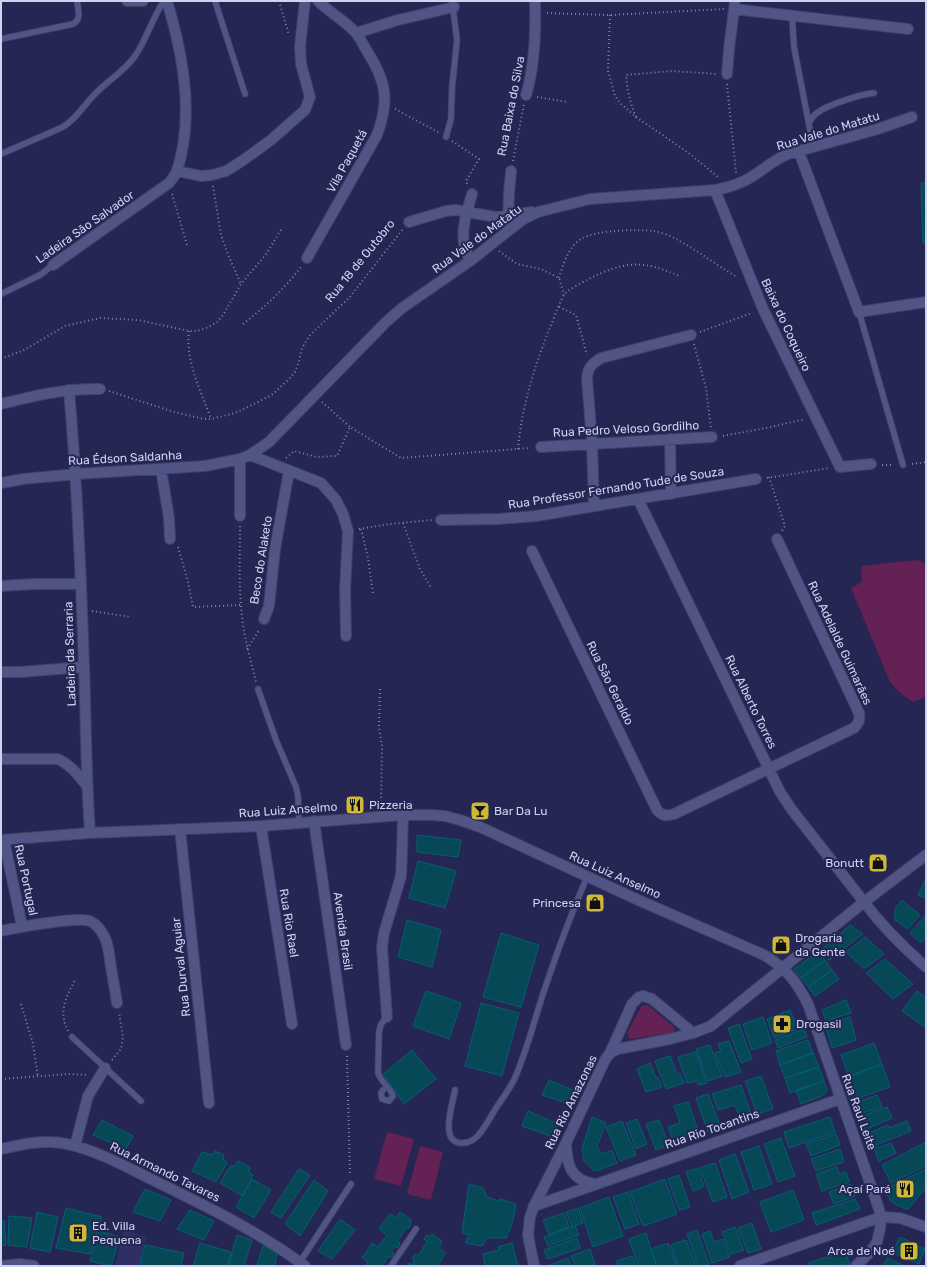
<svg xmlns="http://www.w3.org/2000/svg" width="927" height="1267" font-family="Rubik,sans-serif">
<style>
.built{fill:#2e2f64}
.green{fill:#642153}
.building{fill:#074857;stroke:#035f73}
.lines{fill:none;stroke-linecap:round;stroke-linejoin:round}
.service-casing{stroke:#414068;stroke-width:7}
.minor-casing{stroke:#414068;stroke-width:12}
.tertiary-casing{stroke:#414068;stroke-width:12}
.path{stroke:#8184a9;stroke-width:2;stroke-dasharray:1 3;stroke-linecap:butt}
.service{stroke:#505586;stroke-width:5.5}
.minor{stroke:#505586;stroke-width:10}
.tertiary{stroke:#505586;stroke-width:10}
.labels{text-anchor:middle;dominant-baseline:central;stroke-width:4;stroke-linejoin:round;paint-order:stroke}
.street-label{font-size:12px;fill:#ced3f0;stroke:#252654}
.poi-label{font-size:12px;fill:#ced3f0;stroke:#252654;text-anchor:start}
</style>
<rect width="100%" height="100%" fill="#252654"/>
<path class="built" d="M124,1230L146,1237L139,1266H115Z"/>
<path class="green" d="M917,560L926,564V697L913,702L899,692L890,682L851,588L862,582L861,566Z
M642,1005H648L675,1028L673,1033L630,1039L627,1033Z
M387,1132L414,1139L401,1186L374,1179Z
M420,1146L443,1152L431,1200L407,1194Z"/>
<path class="building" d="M921,183H926V243H923Z
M417,835L461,840L458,857L417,852Z
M418,861L456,871L445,908L409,898Z
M926,879V898L918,895Z
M902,900L920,915L908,929L895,920V909Z
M926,915V937L921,943L910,933Z
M407,920L441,930L432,967L398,957Z
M850,925L863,934L829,960L821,950Z
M501,933L539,945L521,1007L483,997Z
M865,937L884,954L864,969L846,952Z
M818,952L825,960L801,978L794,969Z
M885,959L913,984L893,999L866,973Z
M825,960L832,970L808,987L801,978Z
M832,970L839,979L815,996L808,987Z
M426,991L461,1003L449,1039L413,1026Z
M917,991L926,998V1028L902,1011Z
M846,1000L851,1013L826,1021L822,1010Z
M481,1003L519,1013L502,1076L465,1066Z
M790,1010L798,1029L774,1038L767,1019Z
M763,1017L772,1043L752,1050L743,1024Z
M850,1017L856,1040L832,1048L825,1025Z
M739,1024L752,1059L741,1063L728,1028Z
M804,1029L807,1037L778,1048L775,1040Z
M808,1040L813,1053L780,1065L776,1051Z
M729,1041L741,1072L725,1077L715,1053L721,1051L718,1044Z
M874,1043L882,1064L849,1077L841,1055Z
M710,1045L722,1076L708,1081L696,1049Z
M412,1050L436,1079L404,1104L383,1074Z
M696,1052L707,1083L698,1085L697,1081L687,1083L678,1057Z
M813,1053L819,1067L785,1078L780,1065Z
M670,1056L677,1074L680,1073L684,1083L666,1089L655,1061Z
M650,1063L656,1078L658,1077L662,1087L646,1092L637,1069Z
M882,1064L890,1087L850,1101L842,1079Z
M819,1067L824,1081L790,1093L785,1078Z
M761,1076L773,1109L757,1114L745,1081Z
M549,1080L575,1091L569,1104L542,1095Z
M824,1081L827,1091L824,1095L801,1104L796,1090Z
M741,1085L751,1114L740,1118L735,1105L718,1110L712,1094Z
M708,1094L721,1127L708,1132L696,1098Z
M877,1095L882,1107L859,1114L855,1103Z
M688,1102L700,1135L674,1143L668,1127L680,1123L674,1106Z
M887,1107L892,1118L865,1130L860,1117Z
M528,1111L558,1124L551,1136L522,1126Z
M592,1117L606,1123L597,1146L599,1151L603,1154L612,1150L617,1163L599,1170L594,1171L584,1161L582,1149Z
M830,1117L835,1132L789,1148L784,1132Z
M637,1119L647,1144L636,1149L626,1123Z
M102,1120L133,1136L126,1149L93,1135Z
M659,1120L669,1145L656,1150L646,1124Z
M622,1121L636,1155L620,1161L606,1127Z
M907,1121L911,1131L871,1147L866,1134L888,1125L889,1128Z
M836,1134L840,1145L811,1156L806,1144Z
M781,1138L795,1176L778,1182L764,1144Z
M926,1142V1166L891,1183L882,1165Z
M891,1143L896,1153L879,1161L874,1149Z
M759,1146L772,1184L754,1190L741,1152Z
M840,1149L844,1162L816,1171L811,1159Z
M215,1151L224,1155L223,1159L227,1163L216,1182L192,1171L202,1152L213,1155Z
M735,1154L749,1192L732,1199L719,1160Z
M238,1161L251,1168L248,1171L253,1175L243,1196L220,1183L230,1166H234Z
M715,1163L727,1197L713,1202L700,1168Z
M837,1167L839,1174L846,1172L849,1182L822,1191L816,1174Z
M698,1168L704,1186L693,1191L686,1172Z
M299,1169L310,1175L281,1218L271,1212Z
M926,1169V1188L907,1210L892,1202L883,1190Z
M679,1175L690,1207L679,1210L668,1179Z
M252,1179L271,1190L254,1218L236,1207Z
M665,1179L677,1214L643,1226L630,1192Z
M314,1180L328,1191L300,1236L285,1224Z
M469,1184L483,1188L487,1197L499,1201L500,1199L516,1204L513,1221L506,1238H487L482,1246L465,1243L469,1235L462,1233Z
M851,1184L855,1196L834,1204L829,1192Z
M145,1189L171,1200L160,1221L133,1212Z
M793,1190L804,1220L771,1232L760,1202Z
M628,1192L639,1224L625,1229L613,1197Z
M609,1197L623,1236L593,1247L580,1208Z
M855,1199L860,1209L816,1225L812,1213Z
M66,1208L102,1217L90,1254L56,1248Z
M578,1208L583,1223L572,1227L566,1212Z
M190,1210L214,1221L204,1240L177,1229Z
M37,1212L58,1217L50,1252L30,1248Z
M400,1212L410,1219L411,1224L408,1229L406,1228L397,1242L400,1243L398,1248L395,1246L391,1251L394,1253L392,1258L389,1256L382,1266H366L368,1262L362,1258L372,1243L378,1247L387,1235L379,1229L390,1214L396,1218Z
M564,1213L569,1227L549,1235L543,1220Z
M9,1216L32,1218L27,1247L8,1245Z
M340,1219L355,1230L332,1259L318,1251Z
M4,1220L6,1245L1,1246V1221Z
M752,1223L761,1249L748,1253L738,1228Z
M575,1226L579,1235L548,1246L544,1237Z
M735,1227L744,1250L731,1254L722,1232Z
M697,1230L709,1264L704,1266H698L687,1234Z
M99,1231L120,1237L111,1266L90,1261Z
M710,1231L714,1242L723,1239L730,1257L712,1263L702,1234Z
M646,1233L651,1249L657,1266H638L629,1239Z
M432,1234L442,1241L439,1248L445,1253L438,1266H408L409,1263L412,1265L415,1260L412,1259L415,1254L418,1256L427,1242L424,1239L427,1235L430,1237Z
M237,1235L252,1240L244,1266H233L229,1264Z
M900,1237L925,1249L919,1264L892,1253Z
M577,1238L580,1248L548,1259L544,1250Z
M686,1240L696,1266H678L671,1245Z
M200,1243L231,1252L228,1266H193Z
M512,1243L518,1266H485L483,1254L499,1250L498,1247Z
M668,1243L677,1266H657L651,1249Z
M145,1245L184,1253L181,1266H139Z
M263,1246L277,1252L275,1266L257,1265Z
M590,1249L595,1264L590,1266H575L571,1256Z
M845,1251L850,1265L812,1266L808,1263Z
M632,1256L636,1266H618L617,1261Z
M568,1258L571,1266H548Z
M887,1258L905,1266H883Z"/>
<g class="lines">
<defs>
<path id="service" d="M215,1L245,94
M792,16L794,47L811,135L815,147
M1,39L73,24C82,19 78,9 77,1
M809,123C811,119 814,115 817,113C827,105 861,94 874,93
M446,137L451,119L452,88L457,40L452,1
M1,154L63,127C77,118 84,105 95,94C108,80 125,71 135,56C147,39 152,18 164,1
M1,294L40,275L53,265
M859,312L903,465
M258,689L276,740L296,787L298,796L299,822
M72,1037L141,1101
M383,1090L381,1093L382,1099L389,1101L393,1096C390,1087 381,1082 378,1073L379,1032L381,1024L387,1017
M455,1090C453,1103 439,1142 461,1143C469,1144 477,1138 481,1132C487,1124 491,1116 496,1108C502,1099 509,1090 514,1080C527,1051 534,1021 544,991C557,952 571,914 587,877
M300,1262L351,1184
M391,1266L416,1229"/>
<path id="minor" d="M127,1H143
M734,9L908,29
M356,33L398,20L454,7
M727,74L729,49L735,1
M526,95C535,65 536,33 535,1
M799,152L859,312L926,302
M177,171L201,176L212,175L226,171L242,161L271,140L305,110L310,97L301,64L300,46L305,1
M715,190L763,309L840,467L871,464
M508,221L509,194L511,171
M409,222L446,211L456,210L496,217L532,212
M307,258L377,135C390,100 386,81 367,51C363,45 360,37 355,32C345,21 329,12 318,1
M470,261C468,256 465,249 464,243C461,229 468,208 472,194
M53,265L169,183C172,179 176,175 177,170C180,163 181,154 183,146C191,98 181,48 167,1
M69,390C77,482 81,574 84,666C86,722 86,777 90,833
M1,404C33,396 66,388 100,389
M670,439L671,494
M541,447L712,437
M250,455L321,483L336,500L343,514L348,531L345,590L346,636
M240,459V516
M161,469L169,518L170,539
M1,483L23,479L76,474L205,466L240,459L250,455L269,442L386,322L402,308L470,261L522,220L538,212L590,199L715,190C726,188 737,185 748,179C762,171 773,160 788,154L878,129L912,117
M638,499L780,792L792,810L864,902
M594,506L592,443L587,378C588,367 592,364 601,358L691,335
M441,520L498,519L536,516L756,479
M532,551L657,810C662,816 666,816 674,814L854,728C859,723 860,720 859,713L777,539
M1,586L34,584H81
M264,619L269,606L275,549L289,471
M1,672H20L84,667
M1,759H58C71,765 78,775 87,786
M314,821L346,1045
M261,826L292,1024
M180,829L209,1103
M4,840L22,926
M1,931C15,928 79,916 90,921C96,924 101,930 104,936C108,943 109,952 110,960C112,975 115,989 117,1003
M387,1017L382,947L384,933L401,876L402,852L403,815
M610,1053L632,1004L639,997L643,996L652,999L693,1033
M566,1143C567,1165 570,1179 594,1184
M75,1146L88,1096L105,1068
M1,1149C23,1144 45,1139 67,1144C99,1151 128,1168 157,1182C208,1207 259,1232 305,1266
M534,1206L840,1099
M1,1266L20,1264L34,1266
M740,1266L881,1217L900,1218L926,1227"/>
<path id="tertiary" d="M1,840L90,833L261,826L403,815H431L445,816L460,820L480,827L636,899L764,955C787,969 796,981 808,1004L879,1209L881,1217L880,1229L877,1242L871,1251L856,1266
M864,902C882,926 903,947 926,967
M534,1266L528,1235L530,1217L534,1206L566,1143L605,1060L610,1053L618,1049L670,1039L693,1033L711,1026L864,902L926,855"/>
</defs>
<use href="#service" class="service-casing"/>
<use href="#minor" class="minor-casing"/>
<use href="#tertiary" class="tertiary-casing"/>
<path class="path" d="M279,1L289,35
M547,13L610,15L724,9
M610,15L608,71L615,96L620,103L636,117L690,154L719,178
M727,84L736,173
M537,97L567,102
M395,109L438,132
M636,117C630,102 627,90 626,75L672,71L717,74
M452,141L479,159L466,181L467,184
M513,161L524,104
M213,186L221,235L229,257L241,284
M172,194L187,245
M499,251L517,264L541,269L559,278L564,295
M559,278C563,265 568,247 581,239C595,230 638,229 654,231C660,232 669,235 674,238C696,249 716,265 737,277
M559,307L576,315L587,355
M243,324C265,307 284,289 301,267
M189,331C185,361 201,391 211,419
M700,332L752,313
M694,344L706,388L711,428
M1,359L24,350L65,326L100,318L138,320L189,331H197L209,327L217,322L223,315L241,284L267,253L282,228
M109,391L174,412L204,419H211L235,413L258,402L273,394L289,379L295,372L299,361L302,348L310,335L349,298L403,229
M322,402L350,427
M723,436L771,427L805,419
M518,449C522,403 536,362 553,320C555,315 561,299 564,295C567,290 581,283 587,280C624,261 643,259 681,277
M286,458L294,451L317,457L337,456L350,427L401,458L530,448
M912,464L926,462
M882,465H894
M769,477L785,526L782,531
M767,478L830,468
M403,523L420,569L431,588
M240,526C240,561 238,596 244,631C247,648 252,665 256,682
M359,529L390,524L432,520
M361,529L368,558L373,594
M178,547L188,582L193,607L241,605
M92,611L131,617
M247,649L260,629
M380,689L379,728L382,746L381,805
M21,1004L33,1044L38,1077
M68,1031C58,1011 66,998 75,980
M347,1056L350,1176
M112,1060L121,1049L123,1038L119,1012
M1,1079L69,1074L88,1075"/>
<use href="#service" class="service"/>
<use href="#minor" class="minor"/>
<use href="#tertiary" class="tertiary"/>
</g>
<defs>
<symbol id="restaurant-square" viewBox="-11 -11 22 22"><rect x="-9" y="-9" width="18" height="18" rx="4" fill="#cfb837" stroke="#252654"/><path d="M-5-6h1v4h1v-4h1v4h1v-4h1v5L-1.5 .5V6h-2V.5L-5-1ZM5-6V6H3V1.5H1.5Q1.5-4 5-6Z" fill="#111"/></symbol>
<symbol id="bar-square" viewBox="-11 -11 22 22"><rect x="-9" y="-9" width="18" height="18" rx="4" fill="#cfb837" stroke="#252654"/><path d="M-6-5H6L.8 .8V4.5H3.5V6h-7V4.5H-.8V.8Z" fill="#111"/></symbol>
<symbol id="shop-square" viewBox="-11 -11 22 22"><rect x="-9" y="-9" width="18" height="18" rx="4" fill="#cfb837" stroke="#252654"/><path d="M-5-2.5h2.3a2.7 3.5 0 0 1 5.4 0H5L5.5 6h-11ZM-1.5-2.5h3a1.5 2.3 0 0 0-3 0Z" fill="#111"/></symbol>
<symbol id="pharmacy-square" viewBox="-11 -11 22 22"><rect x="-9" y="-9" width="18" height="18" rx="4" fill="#cfb837" stroke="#252654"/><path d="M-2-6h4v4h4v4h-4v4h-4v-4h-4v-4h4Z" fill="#111"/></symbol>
<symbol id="building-square" viewBox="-11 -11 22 22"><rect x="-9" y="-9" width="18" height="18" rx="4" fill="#cfb837" stroke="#252654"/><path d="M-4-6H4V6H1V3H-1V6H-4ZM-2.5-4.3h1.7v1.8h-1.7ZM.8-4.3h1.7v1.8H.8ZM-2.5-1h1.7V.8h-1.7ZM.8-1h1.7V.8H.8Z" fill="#111"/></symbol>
</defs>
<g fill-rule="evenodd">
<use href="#restaurant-square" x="344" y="794" width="22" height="22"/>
<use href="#bar-square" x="469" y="800" width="22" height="22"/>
<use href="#shop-square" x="867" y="852" width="22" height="22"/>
<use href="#shop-square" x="584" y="892" width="22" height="22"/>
<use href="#shop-square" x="770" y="934" width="22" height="22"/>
<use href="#pharmacy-square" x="771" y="1013" width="22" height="22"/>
<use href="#restaurant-square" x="894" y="1178" width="22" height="22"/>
<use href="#building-square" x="67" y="1222" width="22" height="22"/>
<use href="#building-square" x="898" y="1240" width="22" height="22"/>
</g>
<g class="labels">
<g class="street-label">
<text transform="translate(511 106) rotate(-79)">Rua Baixa do Silva</text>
<text transform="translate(828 131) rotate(-17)">Rua Vale do Matatu</text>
<text transform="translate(347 161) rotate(-61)">Vila Paquetá</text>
<text transform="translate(85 227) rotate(-35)">Ladeira São Salvador</text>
<text transform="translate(477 239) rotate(-36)">Rua Vale do Matatu</text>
<text transform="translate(360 261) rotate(-51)">Rua 18 de Outobro</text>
<text transform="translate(786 325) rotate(65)">Baixa do Coqueiro</text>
<text transform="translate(626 429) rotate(-3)">Rua Pedro Veloso Gordilho</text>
<text transform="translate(125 458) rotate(-3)">Rua Édson Saldanha</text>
<text transform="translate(616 488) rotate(-9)">Rua Professor Fernando Tude de Souza</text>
<text transform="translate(261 560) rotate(-81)">Beco do Alaketo</text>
<text transform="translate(840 643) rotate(65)">Rua Adelalde Guimarães</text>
<text transform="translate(70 654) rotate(-92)">Ladeira da Serraria</text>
<text transform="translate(610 683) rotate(64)">Rua Sāo Geraldo</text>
<text transform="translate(751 702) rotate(64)">Rua Alberto Torres</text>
<text transform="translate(288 810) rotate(-4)">Rua Luiz Anselmo</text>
<text transform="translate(615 875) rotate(24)">Rua Luiz Anselmo</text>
<text transform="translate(26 880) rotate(78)">Rua Portugal</text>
<text transform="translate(289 923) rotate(81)">Rua Rio Rael</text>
<text transform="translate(343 931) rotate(82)">Avenida Brasil</text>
<text transform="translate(181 967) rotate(-96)">Rua Durval Aguiar</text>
<text transform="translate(571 1102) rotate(-64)">Rua Rio Amazonas</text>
<text transform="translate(859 1112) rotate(70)">Rua Raul Leite</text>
<text transform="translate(712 1129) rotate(-19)">Rua Rio Tocantins</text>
<text transform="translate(165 1172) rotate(26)">Rua Armando Tavares</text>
</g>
<g class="poi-label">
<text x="369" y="805">Pizzeria</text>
<text x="494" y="811">Bar Da Lu</text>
<text x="864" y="863" text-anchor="end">Bonutt</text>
<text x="581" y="903" text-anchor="end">Princesa</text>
<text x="795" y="938">Drogaria<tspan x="795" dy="14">da Gente</tspan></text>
<text x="796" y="1024">Drogasil</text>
<text x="891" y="1189" text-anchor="end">Açaí Pará</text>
<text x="92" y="1226">Ed. Villa<tspan x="92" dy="14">Pequena</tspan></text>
<text x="895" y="1251" text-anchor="end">Arca de Noé</text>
</g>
</g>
<rect width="927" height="1267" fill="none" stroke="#ced3f0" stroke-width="4"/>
</svg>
